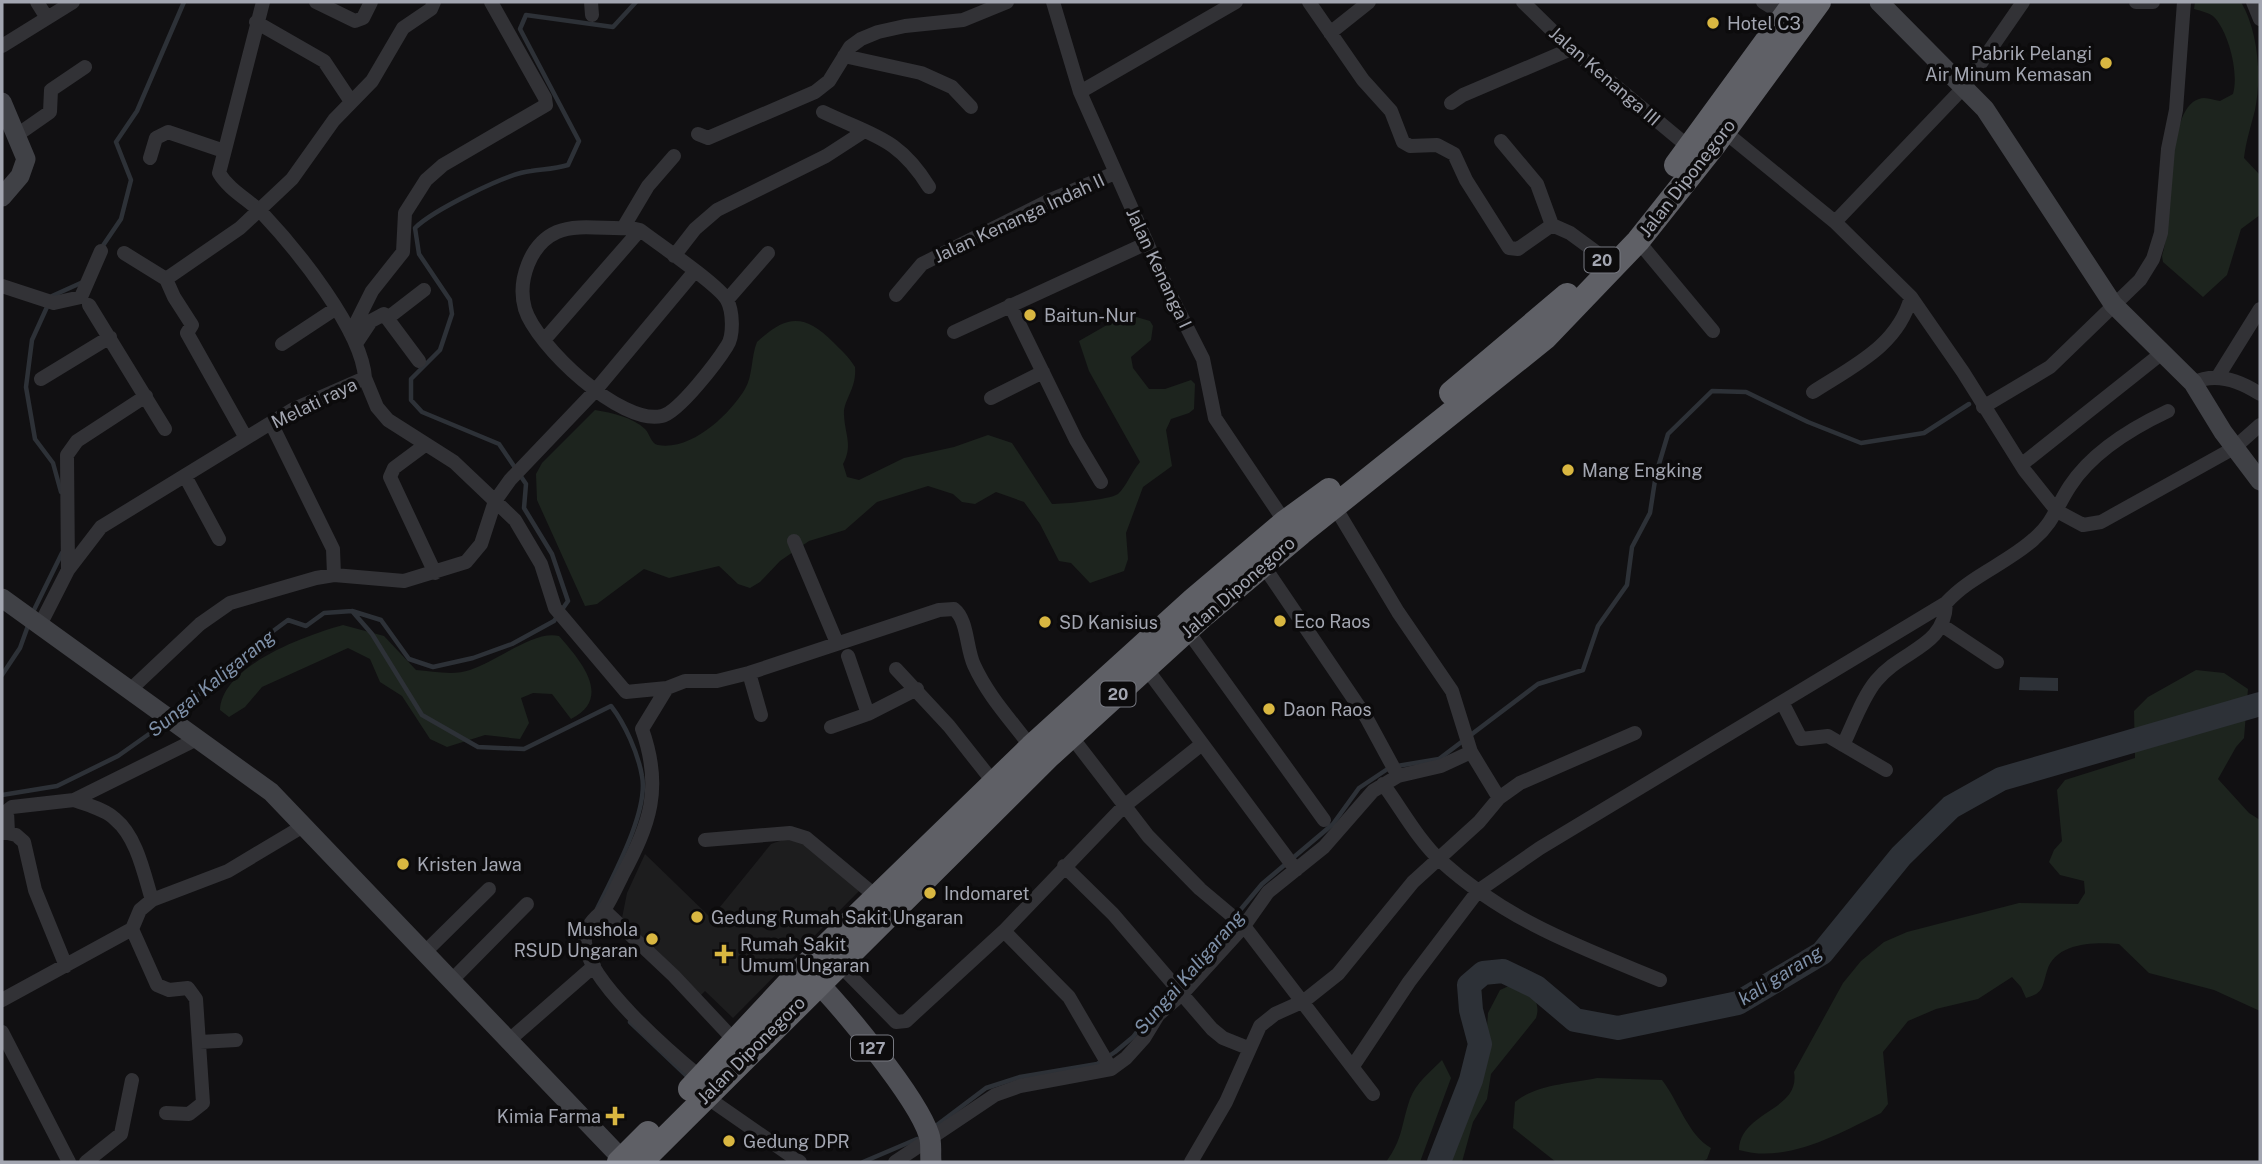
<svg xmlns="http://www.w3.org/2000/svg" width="2262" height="1164" font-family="'Public Sans',sans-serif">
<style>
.built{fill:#1d1d1e}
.green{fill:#1d241e}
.water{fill:#2d3137}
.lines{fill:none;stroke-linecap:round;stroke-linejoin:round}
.stream{stroke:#2d3137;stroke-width:4.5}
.river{stroke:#2d3137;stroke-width:24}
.street{stroke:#323236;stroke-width:14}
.secondary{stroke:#404146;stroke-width:19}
.primary{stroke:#4e4f55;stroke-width:21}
.highway{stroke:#5f6066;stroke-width:24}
.poi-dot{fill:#d9b741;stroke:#0c0b0c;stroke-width:2.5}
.labels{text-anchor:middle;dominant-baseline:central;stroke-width:7;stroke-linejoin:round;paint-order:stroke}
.shield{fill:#0c0b0c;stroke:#767880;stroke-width:2}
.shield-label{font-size:16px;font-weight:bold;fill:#a3a6b1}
.poi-label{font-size:18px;fill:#a3a6b1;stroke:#0c0b0c;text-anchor:start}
.street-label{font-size:18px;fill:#a3a6b1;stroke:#0c0b0c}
.water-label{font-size:19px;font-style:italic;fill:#7e90a8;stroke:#0c0b0c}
</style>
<rect width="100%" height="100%" fill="#111012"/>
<path class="built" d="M788,838L801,841L862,888L733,1018L705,991L694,1002L622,918L627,893L645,854L711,918L771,844Z"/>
<path class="green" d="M2195,2H2241C2258,31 2262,76 2255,110C2251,126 2246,141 2244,158L2260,175V215L2241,229L2227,275L2203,297L2163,262L2162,256C2174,225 2164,109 2199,99C2205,96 2213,100 2220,101L2233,94C2239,73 2229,34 2215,18C2211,13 2201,11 2194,9Z
M1126,314L1150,321L1153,326L1151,340L1131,357L1133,368L1149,389H1165L1191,380L1195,384L1194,409L1189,413L1171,419L1166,430L1172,466L1143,487L1126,533L1128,559L1124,571L1090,583L1071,563L1059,561L1040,524L1024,502L996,492L975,504L962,502L953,494L928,486L877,502L845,530L809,541L780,561L760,582L750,588L738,584L719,566L669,578L644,569L597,604L585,606L537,500L536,474L542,463L595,410C613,413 632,417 645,429C650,434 651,444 658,445C692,451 730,414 745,389C753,376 751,356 757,342C787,314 805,314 833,342C841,350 849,357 855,367C857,389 843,400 844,415C845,435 853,445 843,464L847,477L859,480L904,458L954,447L988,435L1012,443L1052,504C1063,504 1109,500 1118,494C1126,487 1132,471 1140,462L1089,371L1079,341Z
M343,625L384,636L416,670C433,671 453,676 470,670C497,662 533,630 559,636C581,661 613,698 571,719L552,694L533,693L521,698L529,723L520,739L485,735L447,747L430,739L402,696L380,682L370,659L348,648L262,687L245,707L229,717L220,710C222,665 307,635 343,625Z
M2196,670L2224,673L2248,689L2244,738L2236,747L2218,779L2249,813L2260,820V1011L2214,990L2149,973L2119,944C2096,942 2055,942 2047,971C2042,987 2044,993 2026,998L2021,987L2012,977L1978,999L1936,1009L1908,1021L1883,1052L1888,1104L1881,1113C1838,1134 1787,1164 1739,1150C1740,1111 1801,1111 1794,1072L1843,983L1861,961L1884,942L1907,932L2019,903L2078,904L2085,893L2084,881L2060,875L2049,862L2054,850L2062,841L2057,790L2065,780L2135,758L2134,711L2148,697Z
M1511,985C1529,989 1542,1000 1536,1018L1491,1074L1487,1099L1473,1122L1462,1162H1445L1484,1068L1488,1013L1500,990Z
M1442,1060L1451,1078L1420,1162H1386C1403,1139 1401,1125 1410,1099C1416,1083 1430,1072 1442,1060Z
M1597,1078L1662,1080C1679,1102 1688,1135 1711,1148L1707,1159L1701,1162H1556L1513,1128L1515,1102C1537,1084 1569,1084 1597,1078Z"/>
<path class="water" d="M2020,677L2058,678V691L2019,690Z"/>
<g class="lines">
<path class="stream" d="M102,247L121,219L131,180L116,142L137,111L184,2
M61,492L53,463L35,439L26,387L32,340L52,296L83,282
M352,611L381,620L409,659L433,667L473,658L512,644L554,621L568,601L552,554L524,508L526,484L499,444L422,412L411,400V379L440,350L452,314L450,300L419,254L415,228C432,211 507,173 531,171C545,169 555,169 568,165L579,141L520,29L526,15L613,27L636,2
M32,614L62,553
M2,675L20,648L29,623
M176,715L245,652L288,620L306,626L324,613L352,611L372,634L422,715L478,747L524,749L611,706C625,724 638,753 642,776C649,811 613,876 597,909
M1397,766L1439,759L1538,684L1583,670L1598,626L1627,585L1632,547L1650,513L1656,474L1668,434L1712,391L1746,392L1808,422L1861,443L1924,433L1969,404
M2,795L57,786L118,756L166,722
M630,1022L689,1078
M933,1128L986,1088L1020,1077L1097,1064L1115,1052L1133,1037L1163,998L1211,953L1226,927L1262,884L1333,824L1359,788L1389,768
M863,1162L917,1139"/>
<path class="river" d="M1439,1162L1471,1080L1480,1044L1471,1010L1469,985L1483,973L1503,971L1536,987L1575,1020L1618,1028L1738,1003L1822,953L1901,856L1951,807L2001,779L2260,704"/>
<path class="street" d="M37,2L47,18
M316,2L355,21L363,18L371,2
M591,2L592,15
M1053,2L1080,92L1168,290L1203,359L1215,418L1285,522
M1309,2L1363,80L1391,111L1403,142L1410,146L1437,145L1454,154L1466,180L1509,248L1518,249L1552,225L1570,233L1604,258
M1523,2L1571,49L1690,148
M1763,2L1786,16
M2136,2H2153
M2253,2L2260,19
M256,22L324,61L350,100
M1330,33L1369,2
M2,46L73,2
M844,56L921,73L952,87L971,107
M1080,92L1236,2
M1451,103L1463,95L1571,49
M823,112C873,136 898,137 929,187
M1720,128L1835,222L1911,297L1963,372L2025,471L2057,511L2083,525L2101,522L2234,448L2260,425
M698,134L708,138L815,92L829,81L850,47L861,39L878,32L905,26L963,20L1007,2
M17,135L50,112L51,90L85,67
M1501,141L1537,184L1552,225
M150,158L156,138L168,132L224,151
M1835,222L1965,86L2023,2
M623,228L648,186L674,156
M631,228L640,230C657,243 719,285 727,300C733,311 734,336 727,346C717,362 679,412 662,416C621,426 536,345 525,309C517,281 530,244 557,232C578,223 608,230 631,228Z
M1638,241L1713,331
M124,253L166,279L174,297L192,325L187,333L246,438
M674,256L695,229L717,210L826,156L863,132
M166,279L240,228L292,179L334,120L372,81L403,28L431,9L434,2
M2,286L54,303L81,297L101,251
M896,295L922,264L1048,201L1115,173
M727,300L768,253
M89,305L165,429
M1010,305L1076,440L1101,482
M389,317L424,290
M954,332L1147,243
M351,333L372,291L403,252L405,213L426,180L443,165L546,105L545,98L491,2
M545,339L640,230
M357,342L371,321L384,314L419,361
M282,344L335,309
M365,378L377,407L388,420L454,462L515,520L541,564L555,608L626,692L667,688L685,681H717L749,673L939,610L954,609C968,620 966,648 974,665C988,696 1011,720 1031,747
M2217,378L2260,309
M41,379L110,337
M2193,383C2215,372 2240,381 2260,394
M1813,392C1853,366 1898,346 1911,297
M991,398L1043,372
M1983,407L2050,367L2140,280L2153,259L2161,233L2168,149L2176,110L2184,2
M271,423L333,549L334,575
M425,445L394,468L390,477L435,573
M2021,465L2162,353
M185,476L219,539
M794,541L837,643
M1263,565L1366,717L1398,776
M68,570L67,455L77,441L146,396
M1943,626L1997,662
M39,627L68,570L101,527L292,410L365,378C362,330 296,249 263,214C249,200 229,190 219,173L263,2
M1187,630L1324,820
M1146,668L1296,870
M896,669L949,726L994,783
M749,673L761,715
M667,688L642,729C663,788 650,824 622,876C616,888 611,900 604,910L674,976L734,1040
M130,690L200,624L230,603L316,578L334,575L404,581L466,562L481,544L495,501L510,480L594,392L695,271
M1782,702L1801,739L1828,736L1886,770
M868,714L917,689
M831,727L868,714L848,656
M1071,736L1148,836L1200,889L1244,926L1373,1094
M1843,745C1853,725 1862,698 1876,681C1902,649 1945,648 1946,603
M1471,752L1499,798
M1383,784C1401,808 1418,840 1441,861C1507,921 1580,947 1660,980
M74,800C87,805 105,809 115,819C137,837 144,874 152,900
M2,833H8L7,811L12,807L74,800L195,740
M8,833L16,835L24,842L35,890L66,966
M705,840L790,833L806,838L878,898
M1064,866L1113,914L1212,1029L1223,1038L1248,1048
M604,910C594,918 584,928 585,942C586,980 671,1053 700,1077
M132,929L157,985L169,990L188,988L196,999L203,1103L189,1114L166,1113
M1004,931L1069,997L1111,1069
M424,953L489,889
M835,960L896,1022L906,1021L1004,931L1123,807L1202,744
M451,981L527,904
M2,1000L132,929L140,910L152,900L228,871L305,825
M2,1032L69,1162
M200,1042L236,1040
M507,1042L594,966
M1353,1066L1409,982L1478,891L1540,848L1946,603C1970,576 2008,563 2034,539C2054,522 2056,507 2070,486C2092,452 2132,428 2168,411
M705,1096L800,1162
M86,1162L121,1134L132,1080
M895,1162L995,1095L1020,1086L1111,1069L1126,1058L1144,1038L1158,1015L1183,993L1244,926L1268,892L1324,847L1373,791L1398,776L1441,766L1471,752L1452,691L1398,612L1335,507
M1191,1162L1226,1102L1260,1026L1275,1014L1304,1001L1338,974L1413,882L1479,822L1499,798L1520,783L1635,733"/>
<path class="secondary" d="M1879,2L1985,109L2113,304L2193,383L2223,432L2260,481
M2,102L26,159L20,176L2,197
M2,598L271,792L625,1162"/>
<path class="primary" d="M809,974C839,1003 917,1097 929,1135C932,1143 930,1154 931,1162"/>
<path class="highway" d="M1676,165L1795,2
M1451,393L1567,295
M690,1089L803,968L1031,747L1193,600L1285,522L1329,490
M619,1162L648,1133
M641,1162L1048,757L1205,614L1301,533L1545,338L1638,241L1715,144L1819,2"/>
</g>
<g class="poi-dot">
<circle cx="1713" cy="23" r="7"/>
<circle cx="2106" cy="63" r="7"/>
<circle cx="1030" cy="315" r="7"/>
<circle cx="1568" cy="470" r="7"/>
<circle cx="1280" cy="621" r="7"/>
<circle cx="1045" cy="622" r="7"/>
<circle cx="1269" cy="709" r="7"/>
<circle cx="403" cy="864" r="7"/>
<circle cx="930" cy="893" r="7"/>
<circle cx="697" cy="917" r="7"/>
<circle cx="652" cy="939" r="7"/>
<path d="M720.5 943.5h7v7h7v7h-7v7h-7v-7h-7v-7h7z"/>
<path d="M611.5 1105.5h7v7h7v7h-7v7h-7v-7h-7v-7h7z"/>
<circle cx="729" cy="1141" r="7"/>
</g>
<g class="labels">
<g class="shield">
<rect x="1584.5" y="247.5" width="35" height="25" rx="5"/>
<rect x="1100.5" y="681.5" width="35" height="25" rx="5"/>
<rect x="851" y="1035.5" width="42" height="25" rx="5"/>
</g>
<g class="shield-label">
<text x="1602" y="260">20</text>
<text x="1118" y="694">20</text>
<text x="872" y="1048">127</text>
</g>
<g class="poi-label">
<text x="1727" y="23">Hotel C3</text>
<text x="2092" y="53" text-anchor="end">Pabrik Pelangi<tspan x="2092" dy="21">Air Minum Kemasan</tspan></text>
<text x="1044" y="315">Baitun-Nur</text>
<text x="1582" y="470">Mang Engking</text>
<text x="1294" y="621">Eco Raos</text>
<text x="1059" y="622">SD Kanisius</text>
<text x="1283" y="709">Daon Raos</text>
<text x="417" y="864">Kristen Jawa</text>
<text x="944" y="893">Indomaret</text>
<text x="711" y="917">Gedung Rumah Sakit Ungaran</text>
<text x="638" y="929" text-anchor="end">Mushola<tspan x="638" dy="21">RSUD Ungaran</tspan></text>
<text x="740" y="944">Rumah Sakit<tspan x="740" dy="21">Umum Ungaran</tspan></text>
<text x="601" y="1116" text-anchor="end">Kimia Farma</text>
<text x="743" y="1141">Gedung DPR</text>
</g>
<g class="street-label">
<text transform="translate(1605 76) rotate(41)">Jalan Kenanga III</text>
<text transform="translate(1687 178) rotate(-52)">Jalan Diponegoro</text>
<text transform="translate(1019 218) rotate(-25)">Jalan Kenanga Indah II</text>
<text transform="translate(1159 268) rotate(65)">Jalan Kenanga I</text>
<text transform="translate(314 403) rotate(-26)">Melati raya</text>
<text transform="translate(1238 587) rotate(-41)">Jalan Diponegoro</text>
<text transform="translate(751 1050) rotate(-45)">Jalan Diponegoro</text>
</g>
<g class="water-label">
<text transform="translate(211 683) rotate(-39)">Sungai Kaligarang</text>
<text transform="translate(1189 972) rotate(-49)">Sungai Kaligarang</text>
<text transform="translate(1780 975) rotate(-32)">kali garang</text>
</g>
</g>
<rect width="2262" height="1164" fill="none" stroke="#a3a6b1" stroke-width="7"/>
</svg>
